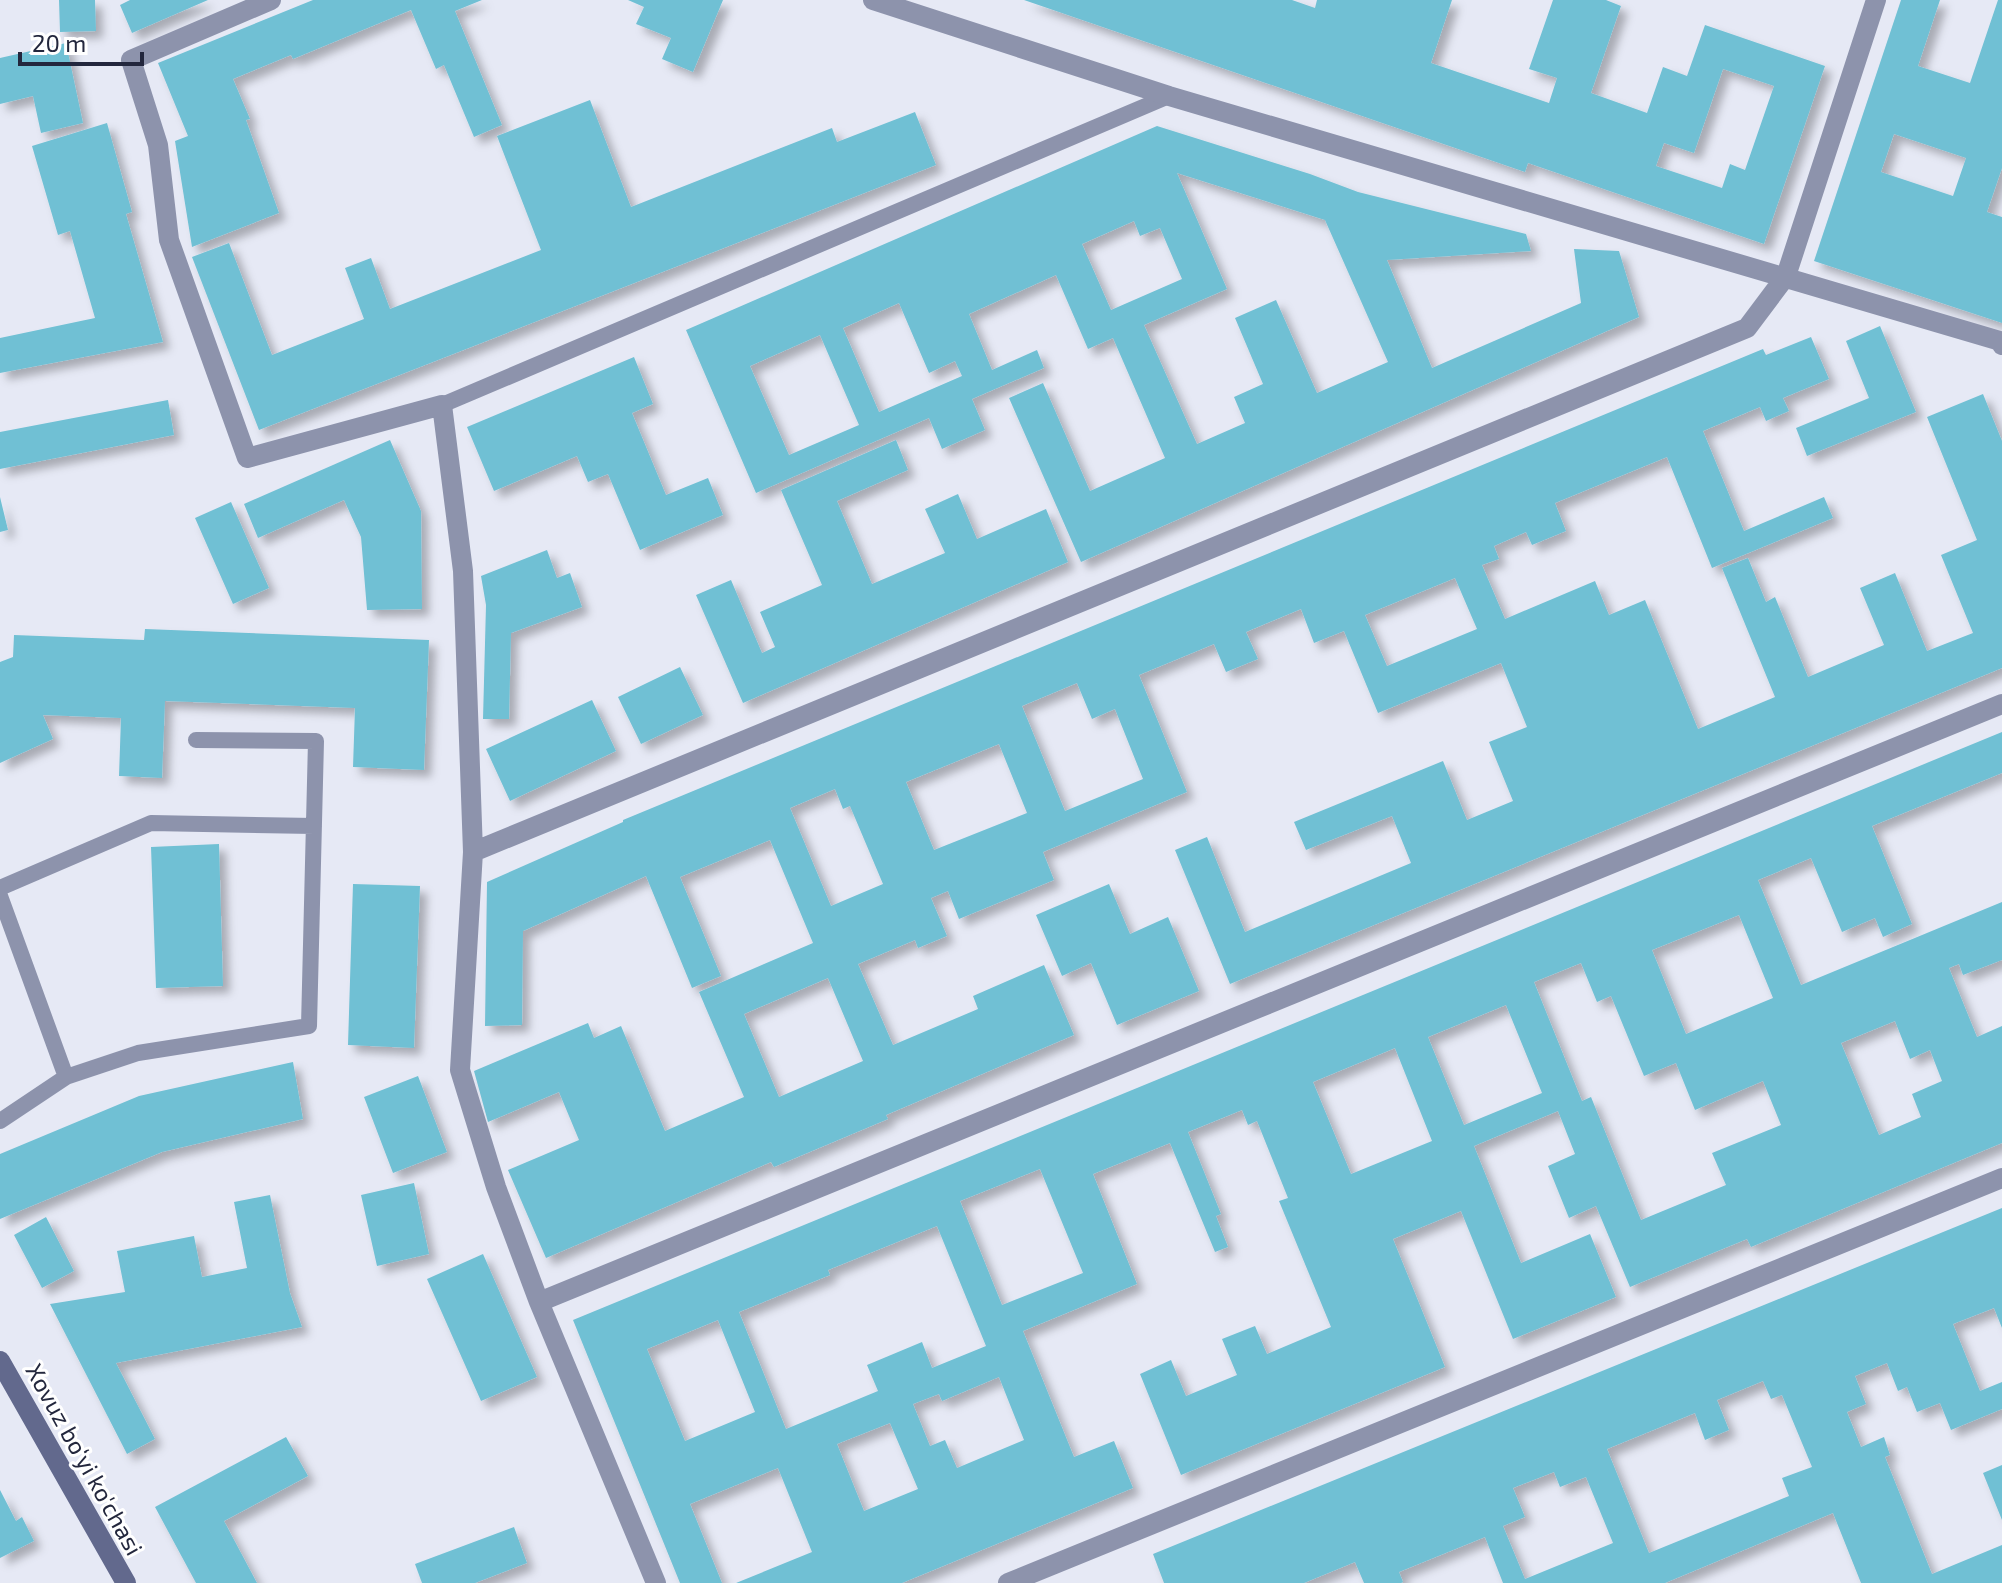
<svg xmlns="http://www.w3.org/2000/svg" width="2002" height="1583" font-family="'Exo 2',sans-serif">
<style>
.building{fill:#70c0d4;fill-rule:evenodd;filter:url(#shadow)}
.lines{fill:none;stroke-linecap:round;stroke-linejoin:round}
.lane{stroke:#8d93ac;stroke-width:16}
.street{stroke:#8d93ac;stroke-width:20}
.secondary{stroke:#62698d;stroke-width:20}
.labels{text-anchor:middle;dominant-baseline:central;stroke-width:6;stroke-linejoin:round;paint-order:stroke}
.street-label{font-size:24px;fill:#23273d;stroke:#fff}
</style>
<defs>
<filter id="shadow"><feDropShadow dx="7" dy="7" stdDeviation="4" flood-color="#0004"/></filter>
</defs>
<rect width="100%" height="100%" fill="#e6e9f5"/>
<path class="building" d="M59,0H95L96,31L60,32Z
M130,0H208L132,33L120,5Z
M313,0H482L455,11L502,125L474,137L444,65L436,69L411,10L293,59L291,55L233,79L250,119L246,120L279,213L192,247L175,141L188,136L158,63Z
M628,0H723L693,72L662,59L671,38L636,24L644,7Z
M1024,0H1292L1315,8L1317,0H1452L1431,63L1549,103L1557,78L1529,69L1553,0H1606L1621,6L1591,93L1647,113L1663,67L1687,76L1705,25L1825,66L1764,244L1528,163L1525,172ZM1723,69L1774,86L1745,170L1730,164L1722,188L1656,166L1664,143L1694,153Z
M1901,0H1940L1918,66L1970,83L1998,0H2002V168L1987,212L2002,217V323L1814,261ZM1894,134L1966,158L1953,196L1881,172Z
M66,43L83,123L41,133L33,96L0,104V58Z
M590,100L631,207L832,128L837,142L915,112L936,165L259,430L192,257L229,243L272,355L364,319L345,268L371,258L390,309L541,250L497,136Z
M107,123L132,212L126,214L163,342L0,373V338L95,318L70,231L58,235L32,146Z
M1157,126L1310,174L1358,192L1526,234L1531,251L1387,260L1432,368L1581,303L1574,249L1619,251L1639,317L1081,562L1009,398L1043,383L1090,491L1165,458L1113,338L1088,349L1056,275L969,314L992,370L1037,350L1044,368L972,399L985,430L942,449L929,418L756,493L686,330ZM1177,173L1325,220L1388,362L1317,393L1276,300L1235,318L1263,384L1234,397L1245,423L1197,444L1144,325L1227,289ZM1134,221L1140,236L1160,228L1182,279L1111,310L1082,244ZM899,303L929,373L955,361L962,376L879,412L843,328ZM820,335L859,425L789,455L750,366Z
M1880,326L1916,412L1807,456L1796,428L1869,398L1846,341Z
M1811,337L1829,379L1783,398L1789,411L1766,421L1760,407L1703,431L1744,531L1824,497L1833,518L1712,568L1667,457L1555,503L1566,531L1532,545L1526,532L1494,546L1499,559L1482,565L1505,619L1595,581L1609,615L1645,600L1698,729L1775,697L1722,568L1748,558L1766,602L1775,597L1808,677L1884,645L1860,588L1895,573L1927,651L1973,633L1941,555L1977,540L1927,417L1983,394L2002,441V668L1230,984L1175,850L1207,837L1245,932L1411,863L1392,816L1306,850L1294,822L1443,761L1467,820L1513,801L1489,742L1527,727L1501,663L1378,713L1344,631L1314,643L1301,609L1246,632L1258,659L1226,672L1214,644L1139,675L1187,792L1043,852L1054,880L959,919L948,891L931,898L947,936L918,948L915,940L858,964L893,1045L978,1009L973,996L1044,965L1074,1035L886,1115L888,1119L774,1167L771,1162L546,1258L508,1170L579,1140L559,1092L488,1122L474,1071L588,1023L594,1038L621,1026L665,1131L744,1097L699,992L813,943L770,840L680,877L721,976L692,988L646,876L523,931L522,1025L485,1026L487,882L623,822V820L1763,349L1766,355ZM1455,578L1477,629L1387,666L1365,615ZM1077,683L1092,719L1115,709L1143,779L1065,811L1022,706ZM999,744L1027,813L934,850L906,782ZM835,789L843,809L850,806L883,884L831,906L790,808ZM828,978L863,1061L779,1097L744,1014Z
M634,357L653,404L632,413L666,495L708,478L723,515L640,550L608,474L588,482L577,456L494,491L467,427Z
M168,400L174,435L0,469V432Z
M390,440L421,511L422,609L367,610L361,537L344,500L258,538L244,504Z
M896,440L908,470L837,501L872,584L945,553L925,509L958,494L977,539L1046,509L1068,562L743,703L696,595L731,580L762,653L775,647L760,612L822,585L781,490Z
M0,497L8,530L0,532Z
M231,502L269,588L233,604L195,518Z
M547,550L557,578L570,573L582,607L511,633L509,719H483L486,605L481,576Z
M145,629L429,640L424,770L353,767L355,708L165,701L162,778L119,776L121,718L43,715L53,739L0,763V662L13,657L14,635L144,640Z
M680,667L703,715L641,744L618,697Z
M592,700L616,751L510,801L486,749Z
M2002,732V773L1872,826L1912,924L1883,937L1875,918L1842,932L1811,858L1758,880L1801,985L2002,902V960L1963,975L1959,964L1949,968L1977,1037L2002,1026V1143L1751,1247L1747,1239L1630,1287L1596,1206L1569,1218L1548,1166L1575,1154L1558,1111L1474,1146L1521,1263L1590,1234L1616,1297L1513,1339L1461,1211L1393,1239L1445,1367L1181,1475L1140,1374L1171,1360L1186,1396L1237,1375L1222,1339L1255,1326L1267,1354L1331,1327L1279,1201L1288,1198L1257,1121L1248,1125L1242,1110L1188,1132L1221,1214L1216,1216L1228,1247L1215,1252L1170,1143L1093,1174L1137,1284L1023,1331L1074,1457L1114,1441L1133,1488L902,1583H736L812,1552L778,1468L690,1504L722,1583H680L573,1320ZM1739,915L1773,998L1686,1034L1652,950ZM1581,963L1597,1002L1611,996L1644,1076L1676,1063L1695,1110L1763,1081L1781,1125L1712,1153L1726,1185L1641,1220L1591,1097L1582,1101L1534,982ZM1506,1005L1542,1093L1464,1125L1428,1037ZM1895,1021L1910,1059L1930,1050L1942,1081L1912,1094L1921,1117L1879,1135L1841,1043ZM1395,1048L1432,1141L1351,1174L1313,1082ZM1040,1169L1083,1273L1002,1305L960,1201ZM937,1226L986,1346L932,1368L922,1342L867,1365L878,1391L786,1429L739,1312L830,1275L828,1270ZM718,1320L755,1412L685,1441L647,1349ZM999,1377L1024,1440L957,1468L945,1440L930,1446L913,1404L939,1394L942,1401ZM890,1423L918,1489L864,1511L837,1444Z
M219,844L223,986L156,988L151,847Z
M353,884L420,886L414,1048L348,1045Z
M1109,884L1130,934L1168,917L1199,991L1117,1025L1091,963L1062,976L1036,915Z
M293,1062L303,1119L162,1152L0,1219V1154L139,1096Z
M418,1076L447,1152L393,1173L364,1097Z
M414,1183L429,1254L377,1266L361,1195Z
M270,1195L290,1293L302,1327L116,1363L155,1439L127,1454L50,1304L125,1292L117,1251L194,1236L202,1277L247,1268L234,1202Z
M2002,1208V1328L1994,1308L1953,1324L1980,1391L2002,1382V1409L1951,1430L1940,1403L1917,1412L1907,1387L1898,1391L1887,1363L1855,1376L1866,1404L1847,1412L1861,1447L1884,1437L1890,1455L1885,1457L1932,1574L2002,1545V1583H1861L1833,1513L1665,1583H1503L1485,1537L1399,1572L1403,1582L1401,1583H1364L1355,1562L1304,1583H1164L1153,1554ZM1763,1381L1771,1399L1782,1395L1812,1467L1782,1478L1789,1496L1649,1553L1607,1449L1695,1413L1705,1440L1729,1430L1717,1400ZM1554,1472L1560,1487L1586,1477L1613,1543L1525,1579L1503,1526L1525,1517L1513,1488Z
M46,1217L74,1271L42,1288L14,1235Z
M483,1254L537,1377L481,1401L427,1279Z
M286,1437L308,1476L224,1521L257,1583H196L155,1507Z
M2002,1465V1520L1983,1473Z
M0,1490L16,1521L22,1517L34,1541L0,1558Z
M514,1527L527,1563L475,1583H422L415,1564Z"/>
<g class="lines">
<path class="lane" d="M442,405L1169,96
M0,888L151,823L314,826
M0,896L66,1077
M0,1121L66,1077L138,1053L309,1026L316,741L196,740"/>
<path class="street" d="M271,0L131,60L158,145L169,240L247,458L442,405L463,571L473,852L460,1070L496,1187L539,1302L656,1583
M873,0L1169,96L2000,341L2002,345
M473,852L1747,328L1786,276L1876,0
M539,1302L2002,704
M1008,1583L2002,1178"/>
<path class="secondary" d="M0,1361L126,1583"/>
</g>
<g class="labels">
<g class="street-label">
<text transform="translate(85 1459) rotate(61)">Xovuz bo‘yi ko'chasi</text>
</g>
</g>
<path d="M20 52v12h122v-12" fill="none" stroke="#23273d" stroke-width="4"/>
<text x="32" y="52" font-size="24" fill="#23273d" stroke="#ffffff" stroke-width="6" paint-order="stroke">20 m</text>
</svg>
